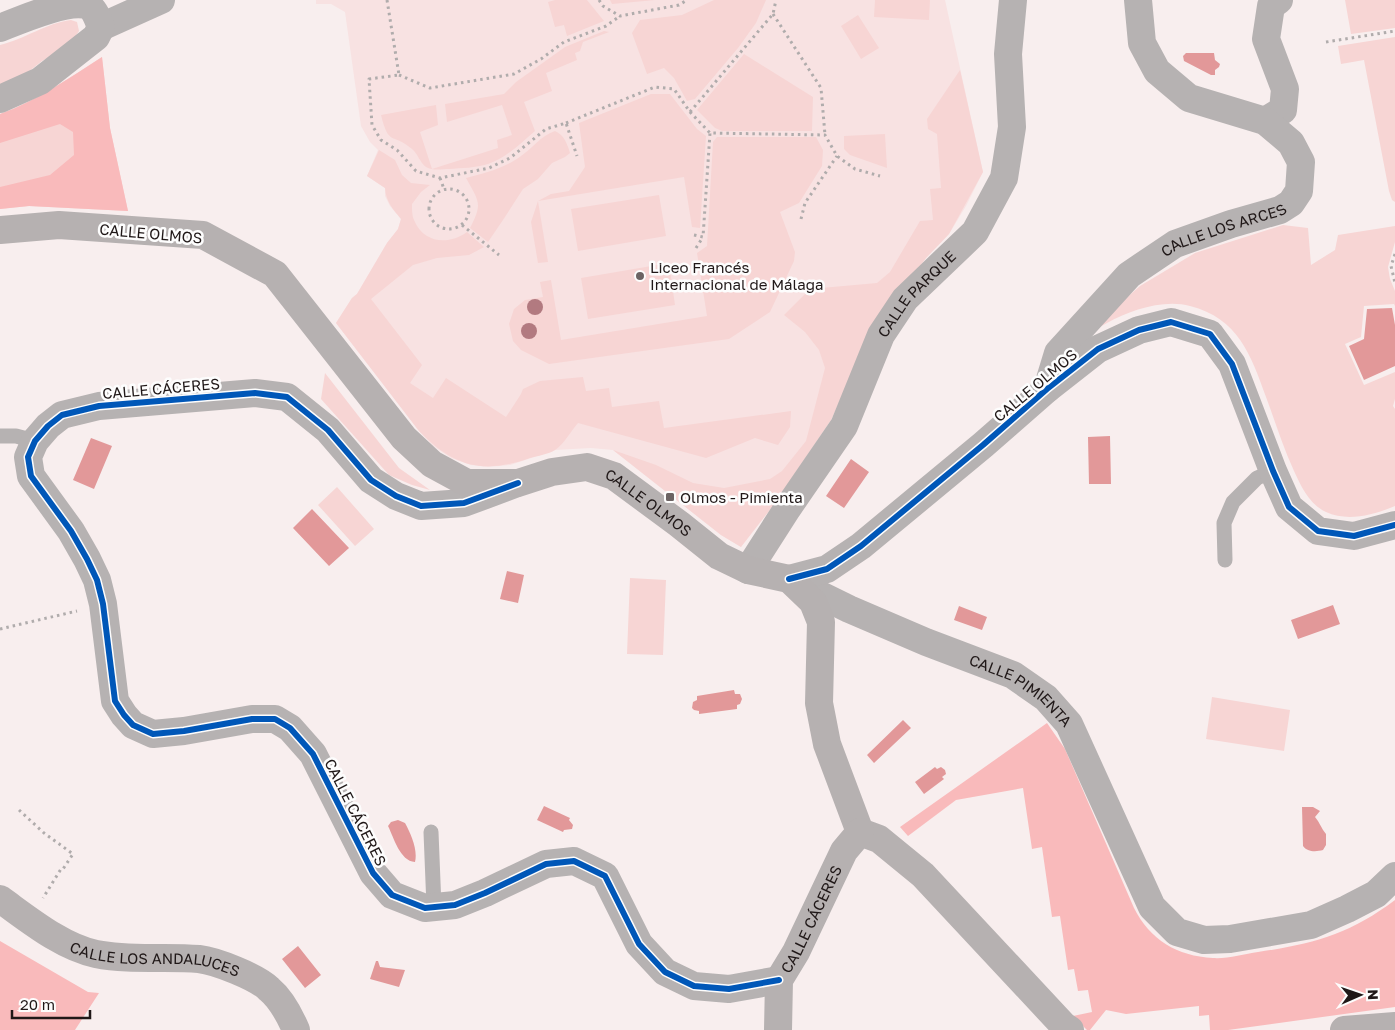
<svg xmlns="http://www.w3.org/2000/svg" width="1395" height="1030" font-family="'Golos Text',sans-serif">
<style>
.built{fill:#f8e2e2}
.green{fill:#f7d5d4}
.forest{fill:#f9babb}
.water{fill:#e29899}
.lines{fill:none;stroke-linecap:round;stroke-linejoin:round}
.path{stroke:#b0acac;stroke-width:3;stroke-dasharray:2.5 4;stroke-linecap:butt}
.service{stroke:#b6b2b2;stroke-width:15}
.minor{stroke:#b6b2b2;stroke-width:28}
.tertiary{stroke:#b6b2b2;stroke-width:28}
.secondary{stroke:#b6b1b1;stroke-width:28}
.cycleway-casing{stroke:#fdfdfd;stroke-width:9}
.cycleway{stroke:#0057b8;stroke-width:6}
.tree{fill:#b27a80}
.poi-dot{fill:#6c6363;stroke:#fdfdfd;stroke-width:2}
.labels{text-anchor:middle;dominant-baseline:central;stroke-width:5;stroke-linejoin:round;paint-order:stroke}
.street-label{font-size:15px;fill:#201818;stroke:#fdfdfd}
.poi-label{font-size:15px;fill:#201818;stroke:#fdfdfd;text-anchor:start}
</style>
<rect width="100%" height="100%" fill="#f8eeee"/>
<path class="built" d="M316,0H945L983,172L966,206L949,234L926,258L872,329L831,420L741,547L721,535L613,450L591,448L555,450L510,465L488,467L471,465L451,458L433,446L419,431L336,323L352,298L357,294L387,243L398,229L401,219L390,206L385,196V188L367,176L378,150L370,142L361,126L345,12L331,4H316Z"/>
<path class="green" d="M555,0H587L604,21L567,36L564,25L555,27L548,2Z
M610,0H655L612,4Z
M714,0H766L756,23L738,48L695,99L687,101L674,78L664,68L647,74L632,33L640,20L682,15Z
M875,0H930L929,20L874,17Z
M1345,0H1395V28L1351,34Z
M858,15L879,48L861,59L841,26Z
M71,20L77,22L79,31L71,43L62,50L42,61L27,73L0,85V45C25,39 46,23 71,20Z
M604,31L609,32L583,42L580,51L575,53L577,60L546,73L552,91L524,102L535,131C521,143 505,159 488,164C476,168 461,168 449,169C442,169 433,171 426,167C420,163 418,154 412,149C392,132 389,147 381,115L436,105L438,125L420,132L432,169L498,148L497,140L512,135L502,105L447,122L445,104L504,94L516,82L565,47Z
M1395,37V202L1392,200L1389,191L1364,60L1341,64L1338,46Z
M744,54L813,97L812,131H722L715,128L697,110Z
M102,57L110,128L128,211L29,206L0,209V114C37,101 69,78 102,57Z
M960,70L983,172L949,234L926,258L872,329L831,420L773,506L741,547L721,535L613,450L656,465L693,483L724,488L770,479L782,471L806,441L825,368L819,350L805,332L784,315L810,289L877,283L890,272L920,221L933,220L930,189L941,188L937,134L928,129L927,119Z
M651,94H670L697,129L706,136L700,228L692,227L684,177L538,201L548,262L538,263L531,222L538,201L551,194L569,191L585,167L579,123Z
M555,131C564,135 567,143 570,153L565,157L552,163L538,179L523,189L505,217L488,242L470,228C483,203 479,202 466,178C485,173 505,168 521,156C533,148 540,136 555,131Z
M885,134L887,168L850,155L844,149V136Z
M717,137H816L823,150L822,166L799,203L780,212L795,252L794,261L770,312L729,339L549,364L521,350L513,341L509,324L514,309L525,300L543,297L540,282L551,280L561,340L707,316L697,253L707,246L713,142Z
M379,150L395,160L402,175L411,183L430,185L421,192L412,204C412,209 412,216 414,220C424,244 449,245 467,232L484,247L469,255L437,258L413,265L371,299L422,365L410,383L433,398L446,378L506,417L521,394L523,389L540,381L583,377L586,391L609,388L612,407L659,401L664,428L791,411L790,427L778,445L755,438L706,458L578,423C571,431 564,444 555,450C549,454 537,456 530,458C482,475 453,466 419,431L336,323L352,298L357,294L387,243L398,229L401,219C393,209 386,202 385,188L367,176Z
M659,195L666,236L578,251L571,209Z
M1283,225L1308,228L1311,265L1335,250L1338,235L1395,226V242L1388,267L1390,279L1395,291V306L1394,304L1364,306L1361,337L1345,344L1364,385L1395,372V399L1393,406L1395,409V506C1374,515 1347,522 1326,512C1309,504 1301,486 1294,471C1283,447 1275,421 1266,397C1251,355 1238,318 1190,306C1164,299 1130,310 1107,323C1099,327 1092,333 1085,338L1107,315L1140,286L1195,253Z
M669,263L675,305L588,319L581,278Z
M325,373L399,468L430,490L412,485L389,475L321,399Z
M337,487L374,529L355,546L318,505Z
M630,578L666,580L663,655L627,654Z
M1212,697L1290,710L1284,751L1206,739Z"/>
<path class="forest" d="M102,57L110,128L128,211L29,206L0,209V187L50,175L74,155L73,132L60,124L0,143V114C37,101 69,78 102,57Z
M1047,723L1065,749L1134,908C1150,940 1177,956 1213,958C1227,959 1244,954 1258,952C1313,944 1350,934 1395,900V1007L1228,1030H1210L1209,1015L1199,1016V1006L1126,1014L1106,1010L1090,1030H1087L1073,1016L1092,1012L1088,990L1078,991L1074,969L1068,970L1060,916L1052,917L1042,847L1032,849L1023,788L956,800L908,836L900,827Z
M0,941L88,992L99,993L75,1030H0Z"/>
<path class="water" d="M1186,53H1214L1215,60L1220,64L1219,67L1215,70V75H1211L1184,61L1183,56Z
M1392,308L1395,325V366L1364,380L1349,346L1364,339L1367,309Z
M1110,436L1111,484H1089L1088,437Z
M91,438L112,446L94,489L73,480Z
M851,459L869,472L844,508L826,496Z
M312,509L349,548L329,566L293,528Z
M507,571L524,575L518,603L500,599Z
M1333,605L1340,624L1298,639L1291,620Z
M959,606L987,617L982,630L954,620Z
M734,690L735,694H740L742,699L740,704L737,705V709L699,714V711L694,710L692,708L693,702L697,700V696Z
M903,720L911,728L874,763L867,755Z
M935,767L937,769L941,767L945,770L946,774L942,777L944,779L924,794L915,782Z
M544,806L570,818L569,820L573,825L572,829L564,830L563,832L537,820Z
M1302,807H1313L1320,811L1315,817C1320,823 1321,828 1326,834V845L1323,850C1316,852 1307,852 1303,846Z
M398,820L405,823C411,834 418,850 415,862C400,861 394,838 388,826L391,822Z
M298,946L321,975L305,988L282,959Z
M376,961H378L380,967L405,970L399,987L370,979Z"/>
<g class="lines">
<path class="path" d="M387,0L399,75L369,79L372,125L381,140L397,150L416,171L440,178L489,168L510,158L546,129L566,123L577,156
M599,0L603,6L620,16L679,5L687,0
M773,14L821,88L825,135
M1326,42L1395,31
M399,75L430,88L514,74L541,59L564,42L606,26L620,16
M690,112L773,14L776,0
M566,123L655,87L674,89L690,112L710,133L825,135L837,156L855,169L880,176
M440,178L444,189
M429 209a20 20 0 1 1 40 0a20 20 0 1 1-40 0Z
M801,219L805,203L837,156
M462,225L499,255
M694,235L703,237L710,133
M696,248L703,237
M1395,254L1391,266L1395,283
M0,629L77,611
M19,810L44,833L73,854L63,869H61L43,898"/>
<path class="service" d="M0,436H16L35,441
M1225,560L1224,523L1233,502L1257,478L1273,471
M431,832L434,907"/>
<g class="minor">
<path d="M101,27L161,0"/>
<path d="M0,28C20,20 66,0 86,5C95,8 98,20 101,27L96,37L40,81L0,99"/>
<path d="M1265,121L1283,110L1285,89L1266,39L1271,6L1279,0"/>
<path id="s1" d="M1047,389L1058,353L1129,275L1175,244L1231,224L1280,210L1291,203L1299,191L1301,162L1291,143L1265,121L1189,98L1157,71L1142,43L1138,0"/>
<path d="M515,484L464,503L421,506L396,496L371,480L328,430L287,397L255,393L99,406L62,415L48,426L35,441L28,457L31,476L71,531L87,559L97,580L103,604L115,701L124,715L133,725L153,734L184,731L252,719H275L290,728L313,754L373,873L392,895L425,908L455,905L485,893L546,864L574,861L605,876L639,944L665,972L694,986L729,989L779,980"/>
<path id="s2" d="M748,570L787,509L844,426L881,335L905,299L975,232L1004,178L1012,127L1008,54L1013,0"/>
<path id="s3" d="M792,581L849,609L926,642L1013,675L1046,698L1069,724L1152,907L1177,932L1204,940L1230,939L1311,925L1347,909L1376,894L1395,876"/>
</g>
<path class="tertiary" d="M789,579L827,569L861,546L983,445L1047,389L1098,349L1139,330L1171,322L1210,334L1232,364L1273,471L1289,507L1318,531L1354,536L1395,525"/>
<g class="secondary">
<path id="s4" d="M0,230L59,225L203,235L275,274L404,438L432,464L467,483H518L552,472L587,467L614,476L679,524L719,556L748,570L789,579L813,602L821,622L819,703L827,744L860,832"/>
<path d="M860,832L879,839L923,875L1064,1026L1070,1030"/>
<path id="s5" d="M0,899C28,919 62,947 96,954C131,961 164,956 199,959C216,961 257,977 269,989C281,999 290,1016 296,1030"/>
<path id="s6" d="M778,1030L779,980L796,952L844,851L860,832"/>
<path d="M1344,1030L1395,1026"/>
</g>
<defs>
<path id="cycleway" d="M518,483L464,503L421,506L396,496L371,480L328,430L287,397L255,393L99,406L62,415L48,426L35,441L28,457L31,476L71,531L87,559L97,580L103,604L115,701L124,715L133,725L153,734L184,731L252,719H275L290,728L313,754L373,873L392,895L425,908L455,905L485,893L546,864L574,861L605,876L639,944L665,972L694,986L729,989L779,980
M789,579L827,569L861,546L983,445L1047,389L1098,349L1139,330L1171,322L1210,334L1232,364L1273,471L1289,507L1318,531L1354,536L1395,525"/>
</defs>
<use href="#cycleway" class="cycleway-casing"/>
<use href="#cycleway" class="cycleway"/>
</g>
<g class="tree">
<circle cx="535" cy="307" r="8"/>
<circle cx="529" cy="331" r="8"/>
</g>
<g class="poi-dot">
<circle cx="640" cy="276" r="5"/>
<rect x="665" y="492" width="10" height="10" rx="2.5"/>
</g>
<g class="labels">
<g class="street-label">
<text stroke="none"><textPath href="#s1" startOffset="249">CALLE LOS ARCES</textPath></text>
<text transform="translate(151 233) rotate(5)">CALLE OLMOS</text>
<text stroke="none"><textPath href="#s2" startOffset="326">CALLE PARQUE</textPath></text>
<text transform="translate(1035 385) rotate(-40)">CALLE OLMOS</text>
<text transform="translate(161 388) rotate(-5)">CALLE CÁCERES</text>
<text stroke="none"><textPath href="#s4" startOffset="766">CALLE OLMOS</textPath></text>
<text stroke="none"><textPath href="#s3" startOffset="255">CALLE PIMIENTA</textPath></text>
<text transform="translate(356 812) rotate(63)">CALLE CÁCERES</text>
<text stroke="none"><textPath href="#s6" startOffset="119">CALLE CÁCERES</textPath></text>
<text stroke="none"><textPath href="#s5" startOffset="171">CALLE LOS ANDALUCES</textPath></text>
</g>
<g class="poi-label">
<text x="650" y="267">Liceo Francés<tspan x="650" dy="17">Internacional de Málaga</tspan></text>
<text x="680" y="497">Olmos - Pimienta</text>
</g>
</g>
<g transform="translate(1360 995) rotate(88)" stroke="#fdfdfd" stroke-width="4" paint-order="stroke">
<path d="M0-4L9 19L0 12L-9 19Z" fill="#201818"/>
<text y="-8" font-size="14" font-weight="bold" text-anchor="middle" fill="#201818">N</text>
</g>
<path d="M12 1010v8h78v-8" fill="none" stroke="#201818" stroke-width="2.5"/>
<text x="20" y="1010" font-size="15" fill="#201818" stroke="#fdfdfd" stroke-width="4" paint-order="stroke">20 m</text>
</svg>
